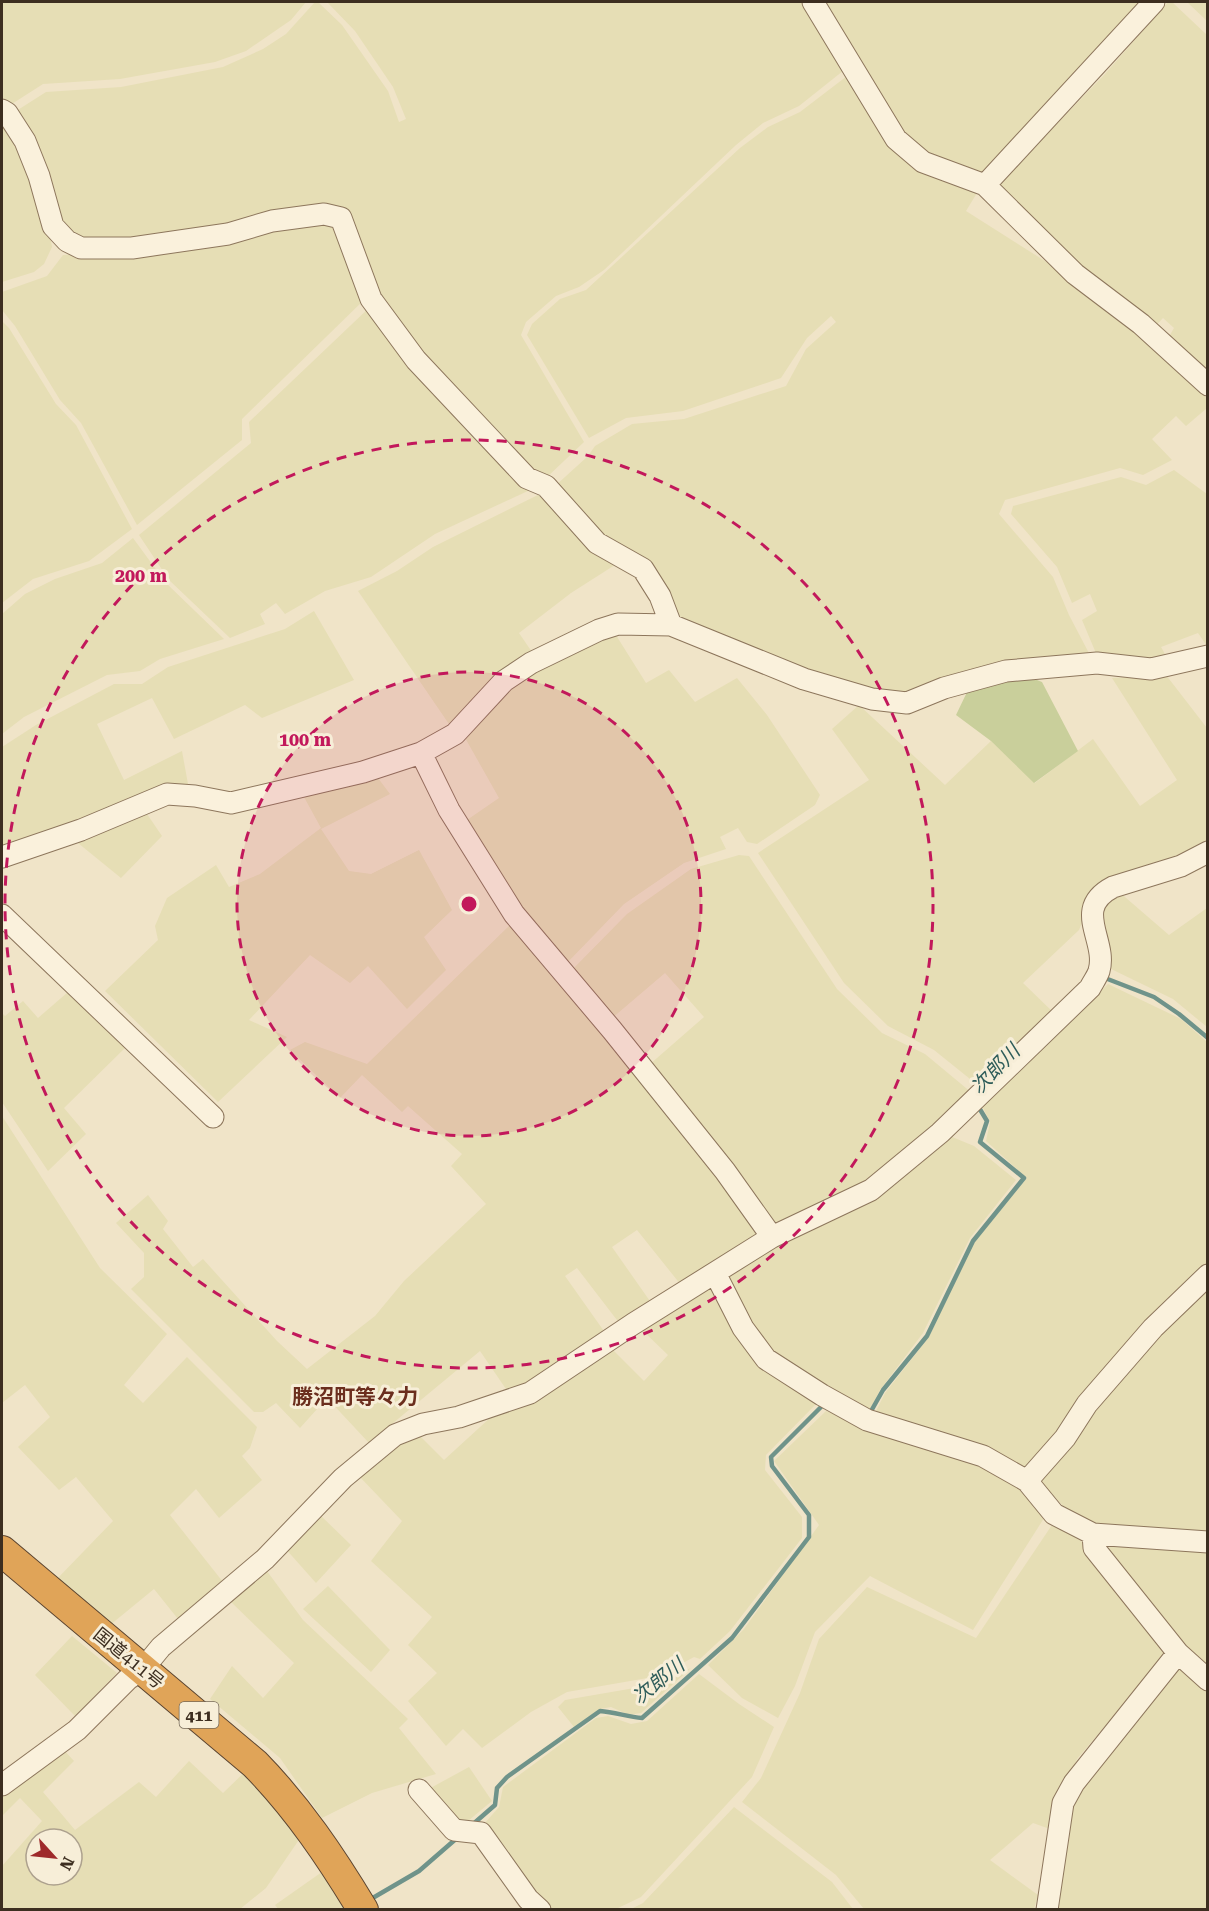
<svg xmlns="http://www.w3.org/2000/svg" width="1209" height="1911" font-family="'Roboto Serif','Noto Sans JP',serif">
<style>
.farmland{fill:#e6deb5;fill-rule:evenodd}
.green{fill:#c9cf9b}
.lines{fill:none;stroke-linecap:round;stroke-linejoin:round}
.stream{stroke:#6f938a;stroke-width:4.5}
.minor-casing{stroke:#8d765c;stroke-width:23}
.highway-casing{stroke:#5b4430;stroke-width:32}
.minor{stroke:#faf1dc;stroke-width:21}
.highway{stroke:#e0a458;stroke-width:30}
.ring{fill:none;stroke:#c2185b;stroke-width:3;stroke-dasharray:10 8}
.labels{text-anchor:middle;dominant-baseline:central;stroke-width:6;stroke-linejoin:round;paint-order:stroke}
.shield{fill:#f7eed8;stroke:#756857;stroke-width:1.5}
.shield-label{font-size:16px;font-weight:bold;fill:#3d2e20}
.street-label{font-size:18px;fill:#3d2e20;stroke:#f7eed8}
.water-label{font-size:20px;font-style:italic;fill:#2f5d5a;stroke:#f7eed8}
.quarter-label{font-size:21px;font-weight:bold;fill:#6b2e1e;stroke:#f7eed8}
.centre{fill:#c2185b;stroke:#f7eed8;stroke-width:3}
.ring-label{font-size:18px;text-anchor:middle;font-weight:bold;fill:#c2185b;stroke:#f7eed8;stroke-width:6;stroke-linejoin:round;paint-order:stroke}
</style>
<rect width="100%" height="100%" fill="#f0e4c8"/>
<path class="farmland" d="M2,2H306L291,20L246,51L215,62L120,79L43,84L4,109L2,107Z
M315,2H318L342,25L388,91L399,122L406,119L393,87L355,31L327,2H806L848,67L799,106L763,123L736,145L604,270L579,287L556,296L526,322L521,335L584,442L545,479L531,472L446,388L376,295L342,209L109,243L69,235L13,113L46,92L121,87L223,67L263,49L286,34Z
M816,2H1145L985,176L928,157L899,130Z
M1168,2H1172L1207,35V379L1166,342L1174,328L1163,318L1153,329L1077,271L995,188L1105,74Z
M1187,2H1207V21Z
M851,73L897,147L980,188L966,211L1048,263L1137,333L1207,398V408L1186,426L1176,416L1152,439L1172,460L1143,475L1120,468L1005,500L999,514L1053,577L1069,615L1091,657L912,692L885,693L831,679L676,621L554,487L588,456L595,446L632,424L684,419L786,386L806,349L836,322L831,316L807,338L781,378L683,411L626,418L589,438L527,335L532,324L560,299L586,290L740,148L768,127L800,112Z
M2,116L48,224L52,247L44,264L34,272L2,282Z
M338,223L366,298L242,419V440L137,525L81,423L60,400L15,326L2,310V292L47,276L63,255L134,252L263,229Z
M371,306L530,490L435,534L371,577L325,591L285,614L276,603L260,614L265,624L230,638L169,580L139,535L251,443L249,422Z
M2,321L9,328L56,404L76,425L132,529L89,561L33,579L2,603Z
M1174,470L1207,494V646L1198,633L1161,647L1165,654L1149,663L1098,658L1082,620L1097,611L1090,594L1072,603L1057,567L1011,514L1013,506L1121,477L1146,485Z
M544,492L618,563L571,593L519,633L532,652L451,727L358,591L397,571L433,547Z
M133,538L166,583L224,639L160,659L140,671L107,675L24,717L2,734V614L25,594L55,579L102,563Z
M314,611L354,680L262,718L245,705L174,739L152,698L97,724L124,780L182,751L188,784L140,795L2,851V747L36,725L114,684H142L168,667L285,629Z
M614,632L646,683L669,670L695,702L737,678L767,715L820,795L815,805L757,844L747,842L738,828L720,837L726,849L684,863L624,904L565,965L517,909L467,820L499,798L464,736L507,684Z
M1166,675L1207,728V847L1097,888L1079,930L1023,983L1055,1014L980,1087L934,1050L888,1026L844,983L758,853L869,780L832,729L859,705L945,785L991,741L1035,783L1093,739L1140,806L1177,780L1112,678Z
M375,774L390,794L321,829L349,871L371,874L419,850L452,910L424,937L446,970L407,1009L368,966L350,983L310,955L249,1020L287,1037L218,1102L105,991L158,940L155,926L167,898L216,865L229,887L260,874L321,828L304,797Z
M145,811L162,836L121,878L78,843Z
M739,855L749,856L837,989L882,1033L925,1054L972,1093L861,1189L773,1228L649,1065L704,1017L665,973L611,1019L569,973L627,914L691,869Z
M1118,891L1169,935L1207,908V1027L1173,999L1109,968L1098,907Z
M512,923L614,1040L763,1233L681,1285L637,1230L612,1247L652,1304L620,1324L577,1268L565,1276L606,1334L539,1381L508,1392L480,1351L369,1443L327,1398L300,1428L276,1403L263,1412H254L131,1289L144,1277V1253L116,1223L148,1195L168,1221L163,1229L193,1267L203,1259L277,1341L307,1369L375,1316L404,1281L486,1204L451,1166L462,1154L408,1106L402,1112L362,1075L340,1098L290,1050L305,1042L367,1064Z
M1108,984L1181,1019L1207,1042V1269L1025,1475L874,1415L885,1393L929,1337L973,1244L1027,1178L986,1141L990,1122L981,1104L1027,1062Z
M68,992L125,1048L64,1108L86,1134L48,1171L2,1102V1013L5,1016L23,1001L38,1018Z
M2,1116L100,1268L167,1334L124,1385L143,1403L187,1357L257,1427L250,1448L242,1456L262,1480L219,1518L196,1489L170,1515L223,1582L178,1619L154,1589L104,1630L55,1581L113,1521L76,1477L59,1490L18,1447L50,1417L25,1385L2,1403Z
M945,1134L974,1146L1016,1180L970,1238L923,1333L880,1390L870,1409L771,1356L721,1275Z
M1207,1278V1535L1098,1529L1074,1517L1037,1479L1088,1409Z
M710,1283L817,1403L766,1455L765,1470L802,1517V1538L730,1631L700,1659L694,1657L659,1676L567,1692L531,1712L482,1748L463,1729L446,1746L408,1701L437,1673L408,1645L432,1617L371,1561L402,1521L358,1475L393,1445L419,1435L444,1460L491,1417L611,1348L644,1381L668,1355L640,1328Z
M826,1411L961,1456L1023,1484L1046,1515L973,1630L870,1576L815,1632L795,1686L778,1718L742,1698L708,1665L744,1629L819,1525L774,1461Z
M317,1512L351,1545L316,1583L284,1547Z
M1054,1522L1077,1536L1168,1652L1077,1759L1050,1829L1033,1823L990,1860L1038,1895L1034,1909H864L836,1875L742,1802L761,1778L800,1693L819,1639L867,1587L976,1638Z
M1114,1541L1207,1548V1672L1105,1554Z
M264,1567L303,1620L408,1719L399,1728L436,1774L372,1793L322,1818L280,1758L210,1699L232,1666L263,1698L294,1663L229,1600Z
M328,1586L390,1650L371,1672L303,1609Z
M72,1636L117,1673L75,1716L35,1675Z
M1175,1660L1207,1689V1909L1049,1910L1065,1804Z
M691,1668L641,1713L629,1715L611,1707L600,1709L574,1727L558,1707L565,1700L652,1685Z
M699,1674L739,1704L774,1727L752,1777L641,1897L616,1909H546L484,1824L499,1807L503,1787L596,1718L608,1716L631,1724L647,1721Z
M62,1748L74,1761L43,1792L75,1830L139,1782L156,1797L189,1761L223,1793L254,1763L305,1831L266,1888L240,1909H2V1866L42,1821L20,1798L2,1816V1791ZM36,1839H72V1875H36Z
M469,1767L492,1801L462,1826L425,1791Z
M734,1807L832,1882L853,1909H631L643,1903Z
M329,1867L348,1905L345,1909L279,1910L275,1905Z"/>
<path class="green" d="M1022,674L1042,682L1078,751L1034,783L991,741L956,715L968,690Z"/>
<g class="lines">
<path class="stream" d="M1103,981L1105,978L1154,997L1179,1014L1208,1038
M868,1412L870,1413L883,1390L927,1336L973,1241L1024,1178L980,1142L987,1121L978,1106
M472,1825L495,1805L497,1788L507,1777L600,1711C615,1712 628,1717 642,1718L732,1638L809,1537V1515L772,1466L771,1457L823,1405
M371,1899L419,1871L457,1838"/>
<defs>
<path id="minor" d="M813,2L896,139L923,162L985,185
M1154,2L985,185L1075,274L1141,324L1208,385
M2,110L7,113L25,141L39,176L53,226L67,241L81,248H132L228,234L272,221L324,214L341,218L371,299L416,360L527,478L546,486L597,543L643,569L660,596L671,625
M421,753L449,810L514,914L612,1030L725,1171L772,1237
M2,857L81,830L167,794L195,796L231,803L363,772L421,753L455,734L504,681L531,663L599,630L618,624L671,625L804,679L872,699L907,703L944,688L1006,671L1097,663L1151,669L1208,656
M2,915L213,1117
M715,1273L743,1328L766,1359L822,1395L867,1420L983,1456L1027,1481L1054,1514L1093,1534L1208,1542
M1027,1481L1065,1438L1087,1404L1153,1328L1208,1275
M1093,1534L1094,1548L1178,1653L1208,1680
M2,1785L77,1730L128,1679L142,1670L161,1647L265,1559L343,1478L395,1435L423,1424L459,1417L530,1393L633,1324L772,1237L871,1190L940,1133L1090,988C1093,982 1097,977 1099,971C1108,940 1071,909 1113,887L1181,866L1208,852
M419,1790L454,1830L481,1833L528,1899L540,1910
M1047,1910L1063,1803L1074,1783L1178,1653"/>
<path id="highway" d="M2,1551L255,1764C298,1808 331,1857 363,1910"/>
</defs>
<use href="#minor" class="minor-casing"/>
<use href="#highway" class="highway-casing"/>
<use href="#minor" class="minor"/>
<use href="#highway" class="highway"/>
</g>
<circle cx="469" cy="904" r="232" fill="#c2185b" fill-opacity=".12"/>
<g class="ring">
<circle cx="469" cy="904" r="232"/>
<circle cx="469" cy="904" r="464"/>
</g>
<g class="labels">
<rect class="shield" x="179.5" y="1702" width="39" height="26" rx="4.5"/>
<g class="shield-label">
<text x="199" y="1715">411</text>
</g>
<g class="street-label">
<text transform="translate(129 1658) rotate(39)">国道411号</text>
</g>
<g class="water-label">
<text transform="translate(995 1069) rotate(-46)">次郎川</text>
<text transform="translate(658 1681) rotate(-39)">次郎川</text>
</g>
<g class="quarter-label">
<text x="355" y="1397">勝沼町等々力</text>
</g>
</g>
<circle cx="469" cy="904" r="9" class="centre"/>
<g class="ring-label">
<text x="141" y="582">200 m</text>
<text x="305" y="746">100 m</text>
</g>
<rect width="1209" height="1911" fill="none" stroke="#3d2e20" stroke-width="6"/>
<g transform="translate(54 1857) rotate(117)"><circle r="28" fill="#f7eed8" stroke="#ada18e" stroke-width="1.5"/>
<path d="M0-4.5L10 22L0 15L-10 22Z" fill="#9e2a2b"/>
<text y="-9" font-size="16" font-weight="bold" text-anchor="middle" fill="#3d2e20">N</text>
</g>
</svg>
